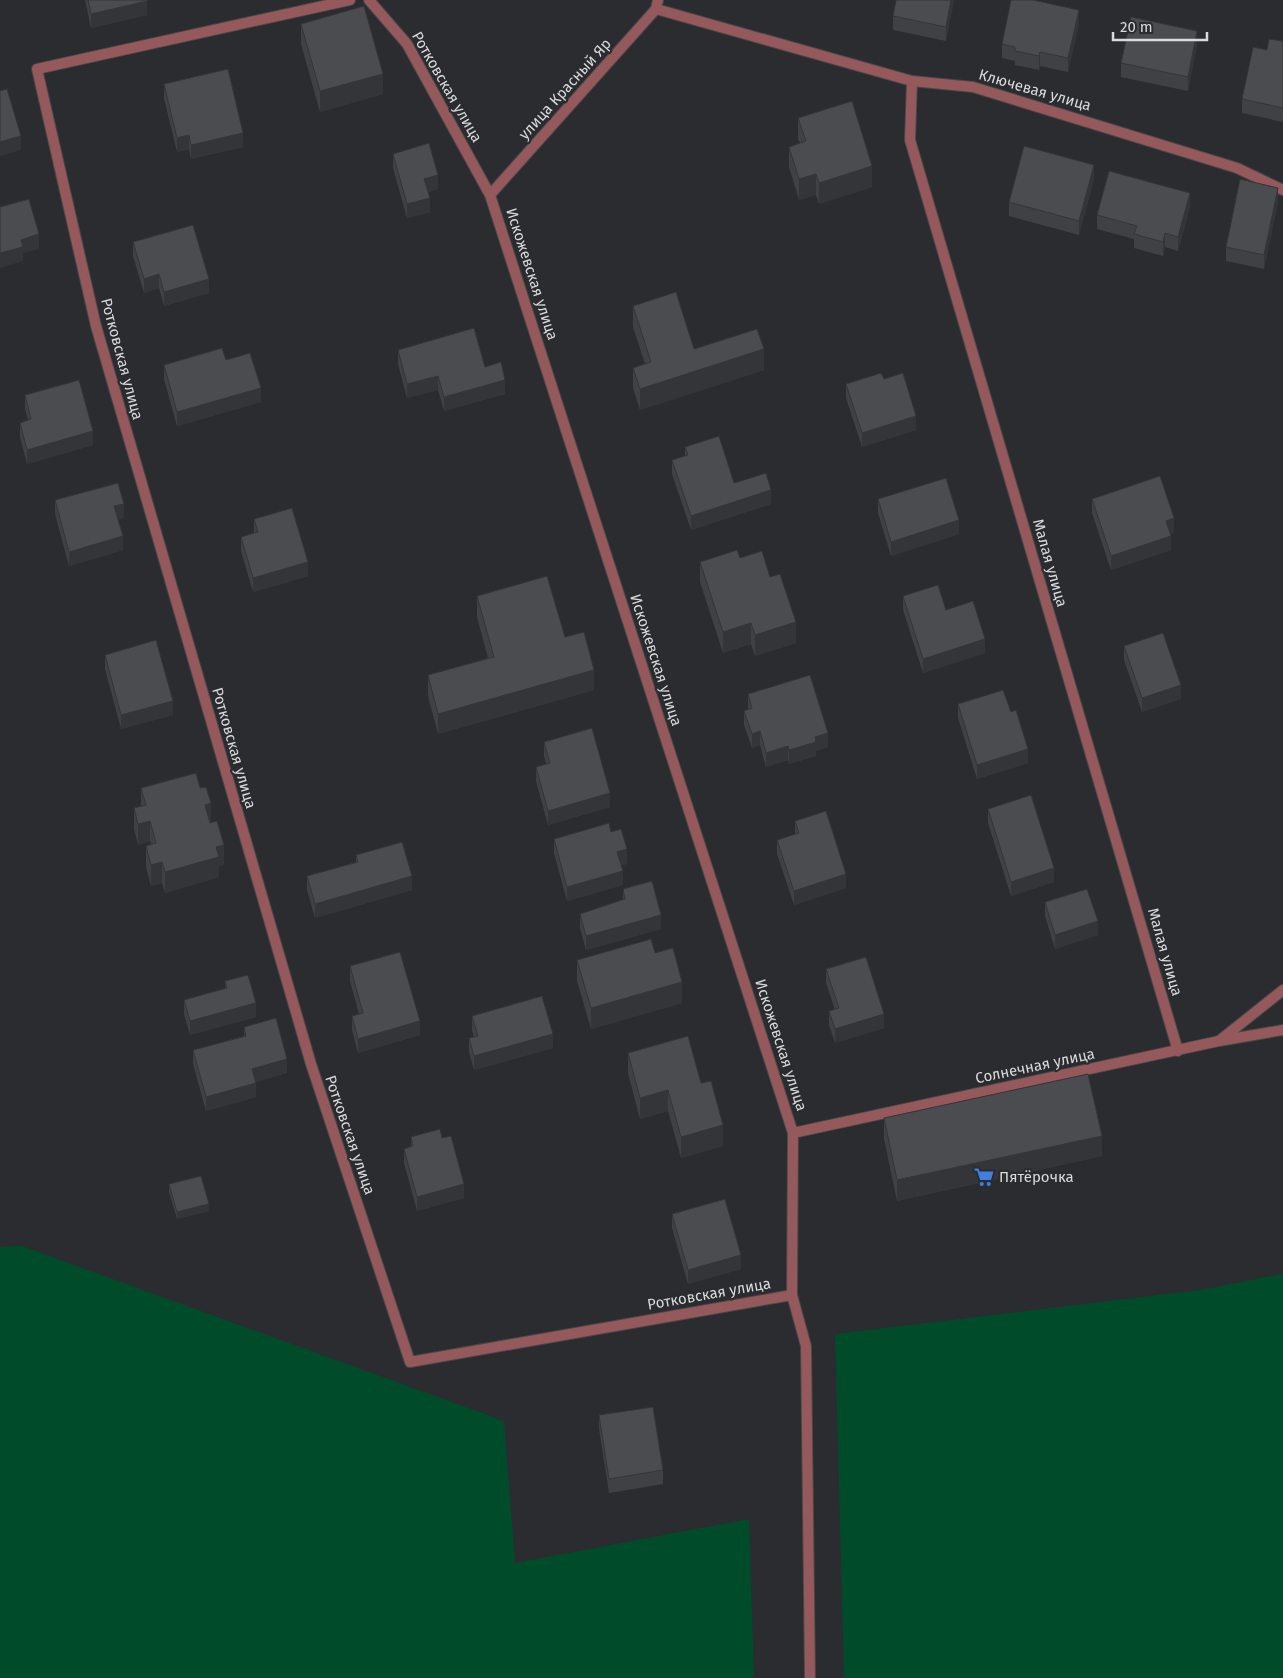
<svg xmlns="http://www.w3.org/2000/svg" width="1283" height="1678" font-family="'Fira Sans',sans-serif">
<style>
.green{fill:#004c2a}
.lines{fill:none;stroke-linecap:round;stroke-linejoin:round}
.street-casing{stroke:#46484b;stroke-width:12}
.street{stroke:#95585b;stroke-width:10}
.wall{fill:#404145}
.shaded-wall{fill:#343538}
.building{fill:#4a4c50;stroke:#343538}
.labels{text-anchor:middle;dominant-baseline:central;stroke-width:4.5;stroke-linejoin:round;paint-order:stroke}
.street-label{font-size:15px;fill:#d8dadb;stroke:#2a2c2f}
.poi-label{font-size:15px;fill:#d8dadb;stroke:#2a2c2f;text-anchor:start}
</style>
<rect width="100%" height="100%" fill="#2a2c2f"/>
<path class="green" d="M22,1246L504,1421L515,1563L749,1519L754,1678H0V1247Z
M1283,1274V1678H844L835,1334L1200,1290Z"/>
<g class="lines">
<defs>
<path id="street" d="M350,0L37,69L96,326L311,1064L410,1362L792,1295
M369,0L407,44L490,195L793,1133L792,1295L806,1346L810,1678
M656,9L912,81L973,87L1237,168L1283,190
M912,81L910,140L1178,1051
M490,195L656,9L658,0
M1219,1041L1283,990
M793,1133L1219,1041L1283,1030"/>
</defs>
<use href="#street" class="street-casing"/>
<use href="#street" class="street"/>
</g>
<path class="wall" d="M85,0H147V15L91,28Z
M954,0L946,41L893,30V16Z
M301,24L383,94L320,112L301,44Z
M1079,24L1068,72L1040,66L1039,70L1015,65V61L1002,58V44Z
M1283,41V122L1242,113V99L1267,50Z
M1197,45L1188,91L1121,77V63Z
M164,84L243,147L191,159L189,149L177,152L164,98Z
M798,118L872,187L819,204L816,195L799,200L789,167V147L800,143L798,139Z
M393,154L438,189L428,192L430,212L407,218L393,168Z
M1094,179L1079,235L1009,216V202Z
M1278,202L1264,269L1226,261V247Z
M1190,207L1178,251L1165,247L1163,256L1134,248V239L1097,229V215Z
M133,242L209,293L164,306L159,288L144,293L133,256Z
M633,306L694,349L764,370L640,410L633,388V368L645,364L633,327Z
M398,350L485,367L505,394L444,411L438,390L407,398L398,364Z
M226,360L261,402L177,426L164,379V365Z
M884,379L916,430L862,447L846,398V384Z
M25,395L93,445L27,464L20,437V423L28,420L25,409Z
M685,447L734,483L771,504L691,530L672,474V460L685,456Z
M878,499L959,534L891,556L878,513Z
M1092,499L1174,532L1170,534L1171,550L1111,570L1092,513Z
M55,500L124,518L118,519L123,550L69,566L55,514Z
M254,519L308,576L253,592L241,551V537L254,533Z
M740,558L770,577L796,643L755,656L751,644L723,653L700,582V562Z
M477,596L565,637L594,690L438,734L428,696V675L488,658L477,617Z
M903,596L946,610L985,653L923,673L903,610Z
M1124,646L1181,699L1142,712L1124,660Z
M105,655L173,715L121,729L105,669Z
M748,694L828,747L816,751V756L789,764L788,760L766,767L760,745L752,748L744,725V711L748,710Z
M958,704L1028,763L977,779L958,718Z
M544,742L610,807L548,825L536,781V767L546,764L544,756Z
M141,788H200L211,823L224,865L219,866V877L165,893L162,883L151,886L146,867V846L151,844L150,841L138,845L134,829V808L141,806Z
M988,809L1054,882L1011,896L988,823Z
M795,821L846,888L794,905L777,854V840L795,835Z
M611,832L627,864L621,865L623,885L567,901L554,853V839Z
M356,855L412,890L315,918L307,890V876L356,862Z
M623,889L661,929L586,950L580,928V914L623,899Z
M1045,902L1098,935L1055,949L1045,916Z
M655,953L682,1003L591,1029L577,981V960Z
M350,966L420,1035L358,1053L352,1030V1016L359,1014L350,981Z
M826,969L884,1028L835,1043L829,1025V1011L835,1010L826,983Z
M225,981L256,1017L190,1035L184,1014V1000L225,988Z
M472,1016L553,1048L474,1070L469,1052V1038L474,1037L472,1030Z
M244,1027L287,1073L255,1082L256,1097L206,1111L193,1064V1050L244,1036Z
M628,1053L701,1083L723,1146L681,1158L668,1111L640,1119L628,1073Z
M884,1118L1102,1156L897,1201L884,1139Z
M411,1137L442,1138L464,1198L417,1211L404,1163V1149L411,1147Z
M169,1184L209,1211L177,1219L169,1192Z
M672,1214L741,1269L688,1284L672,1228Z
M599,1415L663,1470V1484L609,1493L599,1429Z"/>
<path class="shaded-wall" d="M951,0H954L946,41V27Z
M147,1V15L91,28V14Z
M1079,10V24L1068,72V58Z
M1197,31V45L1188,91V77Z
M1040,52V66L1039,70V56Z
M383,74V94L320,112V91Z
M243,133V147L191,159V145Z
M189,135V149L177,152V138Z
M21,136V150L0,156V142Z
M1094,165V179L1079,235V221Z
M872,166V187L819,204V183Z
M816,174V195L799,200V179Z
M438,175V189L424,193V179Z
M1278,188V202L1264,269V255Z
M1190,193V207L1178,251V237Z
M430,198V212L407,218V204Z
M1165,233V247L1163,256V242Z
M39,234V249L23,253V261L0,268V253L21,240Z
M159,274V288L144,293V279Z
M209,279V293L164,306V292Z
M764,349V370L640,410V389Z
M438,376V390L407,398V384Z
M505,380V394L444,411V397Z
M261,388V402L177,426V412Z
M916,416V430L862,447V433Z
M93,431V445L27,464V450Z
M771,490V504L691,530V516Z
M124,504V518L114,520V506Z
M1174,518V532L1166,535V521Z
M959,520V534L891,556V542Z
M123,536V550L69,566V552Z
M1171,536V550L1111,570V556Z
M308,562V576L253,592V578Z
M796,622V643L755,656V635Z
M751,623V644L723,653V632Z
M985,639V653L923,673V659Z
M594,670V690L438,734V714Z
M1181,685V699L1142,712V698Z
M173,701V715L121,729V715Z
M760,731V745L752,748V734Z
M828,733V747L816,751V756L789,764V750L815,737Z
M788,746V760L766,767V753Z
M1028,749V763L977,779V765Z
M610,793V807L548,825V811Z
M211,803V823L205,825V805Z
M150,821V841L138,845V824Z
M224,845V865L219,866V877L165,893V872L216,847Z
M627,849V864L617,866V852Z
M162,862V883L151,886V865Z
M1054,868V882L1011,896V882Z
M623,871V885L567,901V887Z
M846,874V888L794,905V891Z
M412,876V890L315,918V904Z
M661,915V929L586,950V936Z
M1098,921V935L1055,949V935Z
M682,982V1003L591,1029V1008Z
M256,1003V1017L190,1035V1021Z
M884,1014V1028L835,1043V1029Z
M420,1021V1035L358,1053V1039Z
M553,1034V1048L474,1070V1056Z
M287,1059V1073L252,1083V1069Z
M256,1083V1097L206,1111V1097Z
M668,1090V1111L640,1119V1098Z
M723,1125V1146L681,1158V1137Z
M1102,1136V1156L897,1201V1180Z
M464,1184V1198L417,1211V1197Z
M209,1204V1211L177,1219V1212Z
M741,1255V1269L688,1284V1270Z"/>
<path class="building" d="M88,0H147V1L91,14Z
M896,0H951L946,27L893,16Z
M1011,0H1033L1079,10L1068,58L1040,52L1039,56L1015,51V47L1002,44Z
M364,6L383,74L320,91L301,24Z
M1131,17L1197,31L1188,77L1121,63Z
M1269,39L1283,41V108L1242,99L1253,47L1267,50Z
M228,69L243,133L191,145L189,135L177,138L164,84Z
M7,89L21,136L0,142V91Z
M852,101L872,166L819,183L816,174L799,179L789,147L806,141L798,118Z
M429,143L438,175L424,179L430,198L407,204L393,154Z
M1024,146L1094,165L1079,221L1009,202Z
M1109,171L1190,193L1178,237L1165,233L1163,242L1134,234L1137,226L1097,215Z
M1240,179L1278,188L1264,255L1226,247Z
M29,199L39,234L21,240L23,247L0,253V207Z
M193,225L209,279L164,292L159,274L144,279L133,242Z
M676,292L694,349L757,329L764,349L640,389L633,368L651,362L633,306Z
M474,328L485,367L501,362L505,380L444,397L438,376L407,384L398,350Z
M222,348L226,360L250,353L261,388L177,412L164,365Z
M881,373L884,379L903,373L916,416L862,433L846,384Z
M79,380L93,431L27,450L20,423L31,419L25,395Z
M719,436L734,483L766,473L771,490L691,516L672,460L688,455L685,447Z
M1160,476L1174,518L1166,521L1171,536L1111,556L1092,499Z
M946,478L959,520L891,542L878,499Z
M118,483L124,504L114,506L123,536L69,552L55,500Z
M292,508L308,562L253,578L241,537L258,532L254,519Z
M737,550L740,558L762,551L770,577L780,574L796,622L755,635L751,623L723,632L700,562Z
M547,576L565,637L584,632L594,670L438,714L428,675L494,657L477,596Z
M938,585L946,610L973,601L985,639L923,659L903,596Z
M1163,633L1181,685L1142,698L1124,646Z
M156,640L173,701L121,715L105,655Z
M810,675L828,733L815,737L816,742L789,750L788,746L766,753L760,731L752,734L744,711L752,708L748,694Z
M1003,690L1011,712L1016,710L1028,749L977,765L958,704Z
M592,728L610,793L548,811L536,767L550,763L544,742Z
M196,773L200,788L206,787L211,803L205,805L210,823L217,821L224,845L216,847L219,857L165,872L162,862L151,865L146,846L156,843L150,821L138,824L134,808L146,805L141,788Z
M1031,795L1054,868L1011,882L988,809Z
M826,811L846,874L794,891L777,840L799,833L795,821Z
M609,823L611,832L621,829L627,849L617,852L623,871L567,887L554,839Z
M402,842L412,876L315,904L307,876L358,862L356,855Z
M652,881L661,915L586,936L580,914L625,899L623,889Z
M1087,889L1098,921L1055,935L1045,902Z
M651,939L655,953L673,948L682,982L591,1008L577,960Z
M400,952L420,1021L358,1039L352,1016L363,1013L350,966Z
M866,957L884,1014L835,1029L829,1011L839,1008L826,969Z
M248,975L256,1003L190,1021L184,1000L227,988L225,981Z
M542,996L553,1034L474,1056L469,1038L478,1036L472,1016Z
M276,1018L287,1059L252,1069L256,1083L206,1097L193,1050L246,1036L244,1027Z
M688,1036L701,1083L711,1081L723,1125L681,1137L668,1090L640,1098L628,1053Z
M1088,1074L1102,1136L897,1180L884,1118Z
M440,1129L442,1138L451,1136L464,1184L417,1197L404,1149L413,1146L411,1137Z
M201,1176L209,1204L177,1212L169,1184Z
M725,1199L741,1255L688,1270L672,1214Z
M653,1407L663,1470L609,1479L599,1415Z"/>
<defs>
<symbol id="supermarket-bare" viewBox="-9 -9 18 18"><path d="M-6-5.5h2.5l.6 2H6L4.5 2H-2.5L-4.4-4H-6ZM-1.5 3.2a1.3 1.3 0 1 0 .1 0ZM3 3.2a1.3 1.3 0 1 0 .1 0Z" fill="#3f7fe0" stroke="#2a2c2f" stroke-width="2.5" paint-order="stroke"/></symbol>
</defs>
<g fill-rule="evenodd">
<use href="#supermarket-bare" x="970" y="1163" width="28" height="28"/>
</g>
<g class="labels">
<g class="street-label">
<text transform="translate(447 87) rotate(60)">Ротковская улица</text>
<text transform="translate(565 89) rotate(-48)">улица Красный Яр</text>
<text transform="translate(1035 90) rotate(16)">Ключевая улица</text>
<text transform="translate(532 274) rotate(72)">Искожевская улица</text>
<text transform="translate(122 359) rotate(75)">Ротковская улица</text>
<text transform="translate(1050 563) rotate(74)">Малая улица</text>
<text transform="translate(656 660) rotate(72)">Искожевская улица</text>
<text transform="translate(234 748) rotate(74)">Ротковская улица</text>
<text transform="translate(1165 952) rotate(74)">Малая улица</text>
<text transform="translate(781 1045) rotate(72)">Искожевская улица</text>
<text transform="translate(1035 1066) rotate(-12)">Солнечная улица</text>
<text transform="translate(350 1135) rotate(71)">Ротковская улица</text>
<text transform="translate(709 1294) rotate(-10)">Ротковская улица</text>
</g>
<g class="poi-label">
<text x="999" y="1177">Пятёрочка</text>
</g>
</g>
<path d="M1113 32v8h94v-8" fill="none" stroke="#d8dadb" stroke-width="2.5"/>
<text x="1120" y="32" font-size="15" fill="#d8dadb" stroke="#2a2c2f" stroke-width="4" paint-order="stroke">20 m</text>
</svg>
